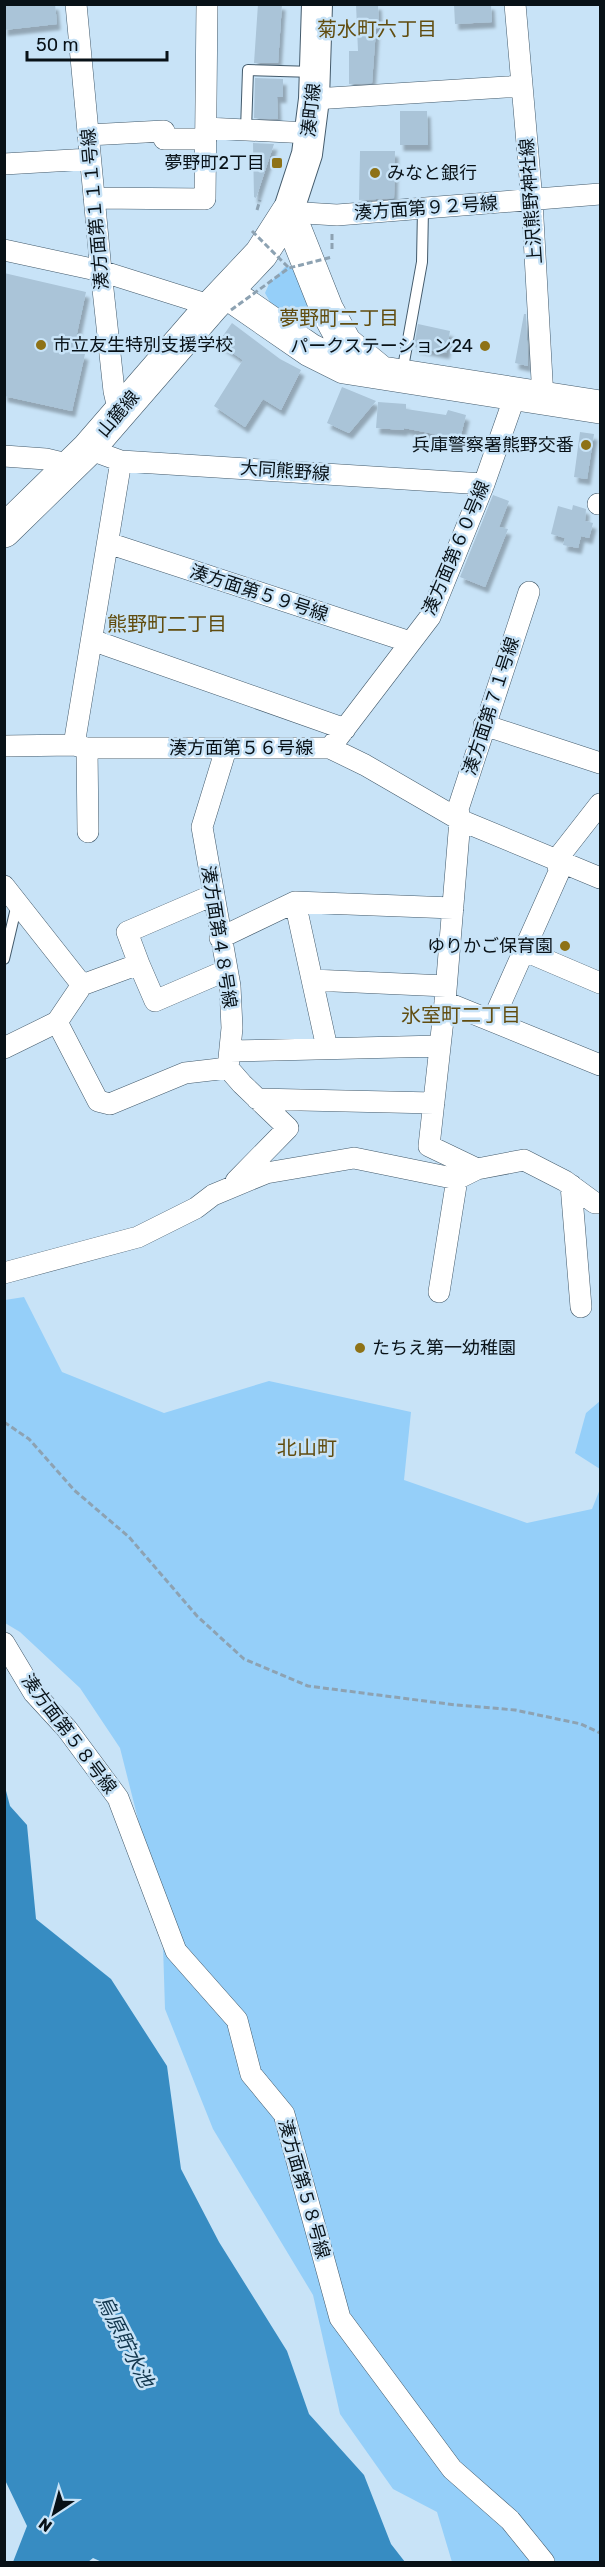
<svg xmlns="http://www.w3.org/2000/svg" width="605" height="2567" font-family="Rubik,'Noto Sans JP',sans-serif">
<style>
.green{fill:#95cff9}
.water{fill:#378cc2}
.building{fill:#aac4d8;filter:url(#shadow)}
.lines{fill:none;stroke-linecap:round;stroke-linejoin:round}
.lane-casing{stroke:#435a6b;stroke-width:12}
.street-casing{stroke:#435a6b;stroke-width:22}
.secondary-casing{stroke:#435a6b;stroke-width:32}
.primary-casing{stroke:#435a6b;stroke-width:34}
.path{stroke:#8da2b2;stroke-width:3;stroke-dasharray:6 3;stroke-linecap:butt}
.lane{stroke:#fff;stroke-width:10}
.street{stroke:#fff;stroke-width:21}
.secondary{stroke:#fff;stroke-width:30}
.primary{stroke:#fff;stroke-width:33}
.path-bridge{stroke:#8da2b2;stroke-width:3;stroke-dasharray:6 3;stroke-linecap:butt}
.poi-dot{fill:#8e7217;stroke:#c8e3f7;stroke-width:2}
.labels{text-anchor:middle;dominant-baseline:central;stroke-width:5;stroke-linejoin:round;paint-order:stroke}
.street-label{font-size:18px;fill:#081117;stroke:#c8e3f7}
.poi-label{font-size:18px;fill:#081117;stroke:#c8e3f7;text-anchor:end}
.neighbourhood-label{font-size:20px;fill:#614d10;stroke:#c8e3f7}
.water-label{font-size:20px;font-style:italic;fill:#12364d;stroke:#c8e3f7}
</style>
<defs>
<filter id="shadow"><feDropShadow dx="3.5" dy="6" stdDeviation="1.5" flood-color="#0004"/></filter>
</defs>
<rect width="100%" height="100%" fill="#c8e3f7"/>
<path class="green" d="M285,267H294L312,310L309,320L300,323L270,302L265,293L269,284Z
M24,1297L62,1372L164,1413L269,1381L411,1412L404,1480L527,1523L592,1509L600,1489V2562H452L437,2512L393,2489L340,2414L313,2295L213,2129L165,2009L162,1914L120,1748L80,1688L20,1632L5,1623V1300Z
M600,1401V1469L575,1453L586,1413Z"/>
<path class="water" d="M5,1787L10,1806L27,1825L36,1919L111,1979L167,2066L181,2169L219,2242L287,2351L309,2414L364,2475L391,2544L405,2562H102L93,2558L88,2562H13L27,2526L4,2478Z"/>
<path class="building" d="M4,4H55L57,24L4,30Z
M258,4H282L278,63H254Z
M356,4H378L379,28L376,29L372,83L349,84V51H358Z
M454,4H491L492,22L455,24Z
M255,78L283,79V97H277L278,119L254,118Z
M400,111H427L428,145H400Z
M253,143L274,144L256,198L254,197Z
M360,151H395L394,198L359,200Z
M4,273L86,292L76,338L80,339L77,352L85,354L72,411L4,396Z
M524,314H526L528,366L515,363Z
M232,323L280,359L301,370L281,410L263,399L245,427L214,406L243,360L218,343Z
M418,324L450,331L446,353L414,347Z
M342,387L376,401L349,433L327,423Z
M378,402L406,404V409L446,415L448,410L466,415L460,439L404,428V430L376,428Z
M580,432L594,434L587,479L574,477Z
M493,495L509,501L499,527L508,529L485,587L460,577Z
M573,505L586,509L585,521L593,523L589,538L581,536L578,548L563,545L565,538L551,534L558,506L572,510Z"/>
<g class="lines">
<defs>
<path id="lane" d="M246,130L248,70L314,72
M402,373L422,262L423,209
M4,959L17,904"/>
<path id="street" d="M76,4L101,271L114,391L119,413
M515,4L532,201L543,398
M314,99L522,86
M206,128L309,133
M88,135L164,131V139H206
M4,164L90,159
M94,198L205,199L207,4
M288,212L337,215L600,194
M4,250L101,271L212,306
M88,449L121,461L484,484
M4,456L46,459L71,465
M598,504H600
M108,543L410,642
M92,640L345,729
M484,725L600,763
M74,745L121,461
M4,746L74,745L87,748H330L365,765L460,820L600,878
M87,748L88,832
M330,748L430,617L484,484L516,393
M226,749L202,827L230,986L232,1028L228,1068L242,1084L288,1128L236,1181
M4,886L82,985
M295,902L327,1048
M220,938L295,902L453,908
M525,951L600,983
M139,964L127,932L213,895
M312,980L446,986
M445,1002L600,1065
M493,1020L559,872L557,859L600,804
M57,1022L98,1101L110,1104L185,1073L228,1068
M4,1048L57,1022L82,985L139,964L155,1001L227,970
M230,1051L440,1046
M257,1099L434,1103
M477,1169L429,1146L445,1002L460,820L458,809L529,592
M571,1185L581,1307
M4,1273L138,1237L196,1208L213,1195L266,1173L354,1158L457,1179L477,1169L524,1160L565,1181L595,1203H600
M439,1292L457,1179
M4,1643L34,1693L67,1729L118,1798L176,1951L237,2020L251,2074L284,2114L340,2318L452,2469L510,2520L544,2562"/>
<path id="secondary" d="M288,212L307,154L314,99L317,4"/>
<path id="primary" d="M288,212L327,310L345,343L379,371
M226,292L310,350L344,367L600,407
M4,531L88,449L212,306L261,254L288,212"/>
</defs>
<use href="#lane" class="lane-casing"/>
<use href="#street" class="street-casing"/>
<use href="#secondary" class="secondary-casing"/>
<use href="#primary" class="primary-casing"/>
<path class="path" d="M257,210L260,200
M332,234V252
M4,1422L29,1439L74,1490L129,1537L197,1616L244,1659L308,1686L456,1705L515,1710L581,1724L600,1733"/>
<use href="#lane" class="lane"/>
<use href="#street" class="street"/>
<use href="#secondary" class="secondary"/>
<use href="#primary" class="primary"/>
<path class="path-bridge" d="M252,231L289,268
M231,310L289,268L332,257"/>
</g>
<g class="poi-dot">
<rect x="271" y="157" width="12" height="12" rx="3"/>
<circle cx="375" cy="173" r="6"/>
<circle cx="41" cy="345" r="6"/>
<circle cx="485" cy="346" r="6"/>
<circle cx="586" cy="445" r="6"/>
<circle cx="565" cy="946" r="6"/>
<circle cx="360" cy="1348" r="6"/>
</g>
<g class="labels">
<g class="street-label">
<text transform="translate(311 110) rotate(-84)">湊町線</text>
<text transform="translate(531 201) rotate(-94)">上沢熊野神社線</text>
<text transform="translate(426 208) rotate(-4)">湊方面第９２号線</text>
<text transform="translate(95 209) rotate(-95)">湊方面第１１１号線</text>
<text transform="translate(118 414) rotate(-50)">山麓線</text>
<text transform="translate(285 471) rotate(4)">大同熊野線</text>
<text transform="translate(456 548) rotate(-67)">湊方面第６０号線</text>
<text transform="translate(259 593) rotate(18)">湊方面第５９号線</text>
<text transform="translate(491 706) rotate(-72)">湊方面第７１号線</text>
<text x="241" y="748">湊方面第５６号線</text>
<text transform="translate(219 937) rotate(81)">湊方面第４８号線</text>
<text transform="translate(69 1734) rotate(53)">湊方面第５８号線</text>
<text transform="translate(304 2189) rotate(74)">湊方面第５８号線</text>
</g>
<g class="poi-label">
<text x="265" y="163">夢野町2丁目</text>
<text x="387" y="173" text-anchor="start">みなと銀行</text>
<text x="53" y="345" text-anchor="start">市立友生特別支援学校</text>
<text x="473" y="346">パークステーション24</text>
<text x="574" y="445">兵庫警察署熊野交番</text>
<text x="553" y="946">ゆりかご保育園</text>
<text x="372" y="1348" text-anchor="start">たちえ第一幼稚園</text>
</g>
<g class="neighbourhood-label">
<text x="377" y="29">菊水町六丁目</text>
<text x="339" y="318">夢野町二丁目</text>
<text x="167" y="624">熊野町二丁目</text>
<text x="461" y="1015">氷室町二丁目</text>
<text x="307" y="1448">北山町</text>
</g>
<g class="water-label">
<text transform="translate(125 2341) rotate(63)">烏原貯水池</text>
</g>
</g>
<rect width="605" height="2567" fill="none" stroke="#081117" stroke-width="12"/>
<g transform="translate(54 2513) rotate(216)" stroke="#c8e3f7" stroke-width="4.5" paint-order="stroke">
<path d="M0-4.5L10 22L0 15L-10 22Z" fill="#081117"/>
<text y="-9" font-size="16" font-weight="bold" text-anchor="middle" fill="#081117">N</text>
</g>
<path d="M27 51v9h140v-9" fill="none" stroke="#081117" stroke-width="3"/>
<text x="36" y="51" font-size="18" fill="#081117" stroke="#c8e3f7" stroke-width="4.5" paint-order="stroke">50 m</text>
</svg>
